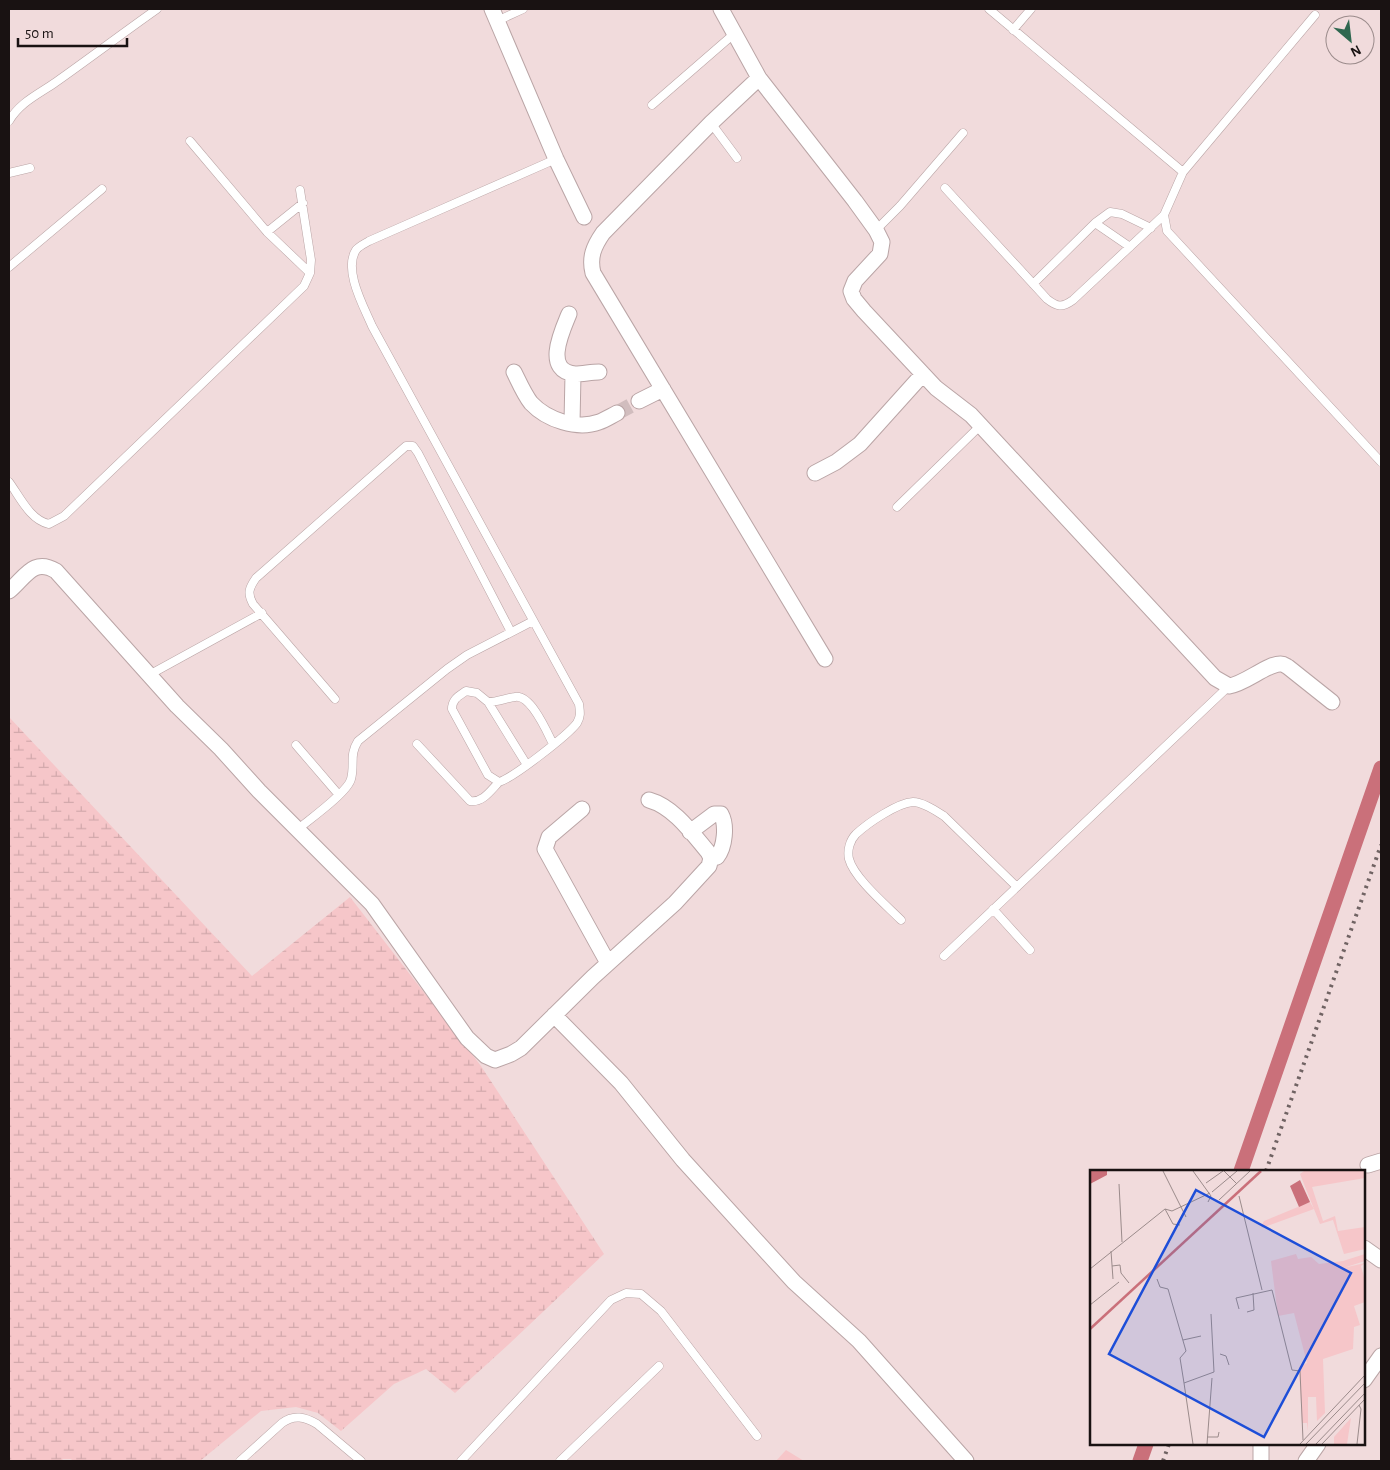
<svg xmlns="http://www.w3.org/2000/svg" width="1390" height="1470" font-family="'Alegreya Sans',sans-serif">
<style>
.green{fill:#f6c6c9}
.wetland{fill:url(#wetland-marsh)}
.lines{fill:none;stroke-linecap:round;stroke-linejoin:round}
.canal{stroke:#ca707a;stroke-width:15}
.minor-tunnel{stroke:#d1bdbe;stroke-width:15;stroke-dasharray:15 8;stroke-linecap:butt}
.service-casing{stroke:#baa5a6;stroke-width:9}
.minor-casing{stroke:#baa5a6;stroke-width:17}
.service{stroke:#fff;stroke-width:8}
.minor{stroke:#fff;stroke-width:15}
.rail{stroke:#706363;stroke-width:4;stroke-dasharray:2.5 5;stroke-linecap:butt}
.inset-river{fill:none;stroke:#ca707a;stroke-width:2.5}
.inset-road{fill:none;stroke:#9b8b8b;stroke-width:1}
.view{fill:#1d4ed8;fill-opacity:0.15;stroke:#1d4ed8;stroke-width:2.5}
.inset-edge{fill:none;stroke:#191212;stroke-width:2.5}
</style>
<defs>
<pattern id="wetland-marsh" width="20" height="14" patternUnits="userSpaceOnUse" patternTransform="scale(1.25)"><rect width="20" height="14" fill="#f6c6c9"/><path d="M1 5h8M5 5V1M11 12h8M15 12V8" fill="none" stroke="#d2a9ac"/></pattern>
</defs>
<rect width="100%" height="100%" fill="#f1dbdc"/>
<path class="green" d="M786,1450L804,1461H776Z"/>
<path class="wetland" d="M9,717L252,976L350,897L481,1066L604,1254L508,1345L455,1393L426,1369L394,1384L341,1431L318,1413L296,1407L261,1411L200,1461H73L71,1459H63L61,1461H9Z"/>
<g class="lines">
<path class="canal" d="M1241,1171L1381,768
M1140,1461L1146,1444"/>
<path class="minor-tunnel" d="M617,413L639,401"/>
<defs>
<path id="service" d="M989,9L1183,172L1315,15
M497,21L523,9
M1013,30L1031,9
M652,105L735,33
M9,121C20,102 39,94 56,82C90,58 123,33 157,9
M711,123L737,158
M1183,172L1164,215L1167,231L1381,462
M9,173L30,168
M945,188L1047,299C1057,307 1062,308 1073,300L1164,215
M300,190L311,260L310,273
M1095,223L1130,247
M876,230L900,206L963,133
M267,232L303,203
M9,267L102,189
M1033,284L1095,223L1110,212L1122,214L1151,228
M9,482C20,497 30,520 49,524L64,516L304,286L310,273L267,232L190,141
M897,507L981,425
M149,675L262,613
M335,699L253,604C247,593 249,588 256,578L406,446H413L418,453L511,632
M488,702L527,765
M417,744L470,801C483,803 491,790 499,782
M553,744C547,732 531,694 515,697C506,698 498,702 488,702L477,693L466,691C459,696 452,699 452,709L488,775L499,782C513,778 568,735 577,723C581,716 580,712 579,704L372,326C364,307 343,270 356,250C359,246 366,243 369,241L556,159
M296,745L339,795
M298,829C310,819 348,792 351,779C355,764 349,755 358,741L447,669L467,655L533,621
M993,909L1030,950
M901,920C886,905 854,878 849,859C847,850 850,840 856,834C868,823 897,803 913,802C923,802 936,811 944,816L1017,887
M944,956L1229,686
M240,1461L282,1423C294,1414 305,1417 317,1424L361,1461
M461,1461L611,1300L626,1293L641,1294L661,1311L757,1436
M560,1461L659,1366"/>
<path id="minor" d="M492,9L556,159L584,217
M721,9L759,78L711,123L603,233C594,246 589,257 593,273L825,659
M759,78L855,201L876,230L882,242L880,254L855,281L851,291L854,299L864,311L936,388L971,415L1215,678L1229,686C1245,684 1268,663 1281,664C1284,664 1286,666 1288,667L1332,702
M569,314C562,331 543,371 575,374C583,374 591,372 599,372
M514,372C519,382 524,394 531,403C547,420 577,430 599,422C605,420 611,416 617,413
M639,401L663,389
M572,423L573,374
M815,473L836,462L860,444L923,374
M9,591C25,578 33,557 56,571L177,706L221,749L259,791L372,904L467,1038L486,1056L495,1060L511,1054L521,1048L593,977L675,903L709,866L711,858L708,852C692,833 674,807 649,800
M582,809L549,837L545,849L608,963
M690,832L714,814H721C727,825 725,847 717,857L711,858
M554,1015L621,1083L683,1160L794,1282L859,1341L966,1461
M1368,1165L1381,1161
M1364,1248L1381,1260
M1364,1380L1381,1356
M1261,1461V1444
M1306,1461L1318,1444"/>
</defs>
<use href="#service" class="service-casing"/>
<use href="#minor" class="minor-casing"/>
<use href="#service" class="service"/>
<use href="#minor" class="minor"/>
<path class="rail" d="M1266,1171L1381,845
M1163,1461L1169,1444"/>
</g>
<g transform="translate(1090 1170)">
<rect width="275" height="275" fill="#f1dbdc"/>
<path d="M220,32L224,39L172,58L171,56L174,51Z" fill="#f6c6c9"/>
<path d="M214,1H275V8L222,17L233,51L245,46L248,61L275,57V79L254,84L243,50L230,54L210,4ZM206,84L208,89L221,87L229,94L253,91L275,84V91L253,98L275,93L271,96L275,111V132L264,136L270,155L264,157L263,179L233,189L235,243L227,251L226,227H218V261L217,253H212L209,197L217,193L204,143L188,146L181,91ZM261,248L257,274H244V267Z" fill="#f6c6c9"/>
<path d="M0,1H17V5L0,14ZM210,10L220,32L209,37L200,16Z" fill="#ca707a"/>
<path class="inset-river" d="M0,159L171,1"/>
<path class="inset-road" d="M73,1L96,47M103,1L121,26L118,32M134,1L147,14M116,13L133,1M29,14L32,72M122,22L147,1M149,26L172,120M129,30L160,1M75,39L83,54L90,55M21,81L23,109M22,96L30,95L31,103L39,113M0,99L75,39L82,41L120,23M67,109L70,117L78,119L96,181L90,188L94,213M0,135L29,112M149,139L146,128L182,120L202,200L210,201L213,270M157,142L164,140L163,123M93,170L111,166M130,184L136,186L139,195M117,267H128L129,262M103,274L94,213L124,202L121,144M117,274L122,208M210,274L275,205M216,274L275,213M226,274L275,223M232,274L275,229M267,274L271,239L269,235"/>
<path class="view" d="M106,20L261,103L174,267L19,184Z"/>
<rect width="275" height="275" class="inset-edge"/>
</g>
<rect width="1390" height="1470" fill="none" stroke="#191212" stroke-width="20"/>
<g transform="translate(1350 40) rotate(152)"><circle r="24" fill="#f1dbdc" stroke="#9b8b8b"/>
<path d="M0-4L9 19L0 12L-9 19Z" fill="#2f674f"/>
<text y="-8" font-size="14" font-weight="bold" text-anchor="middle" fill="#191212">N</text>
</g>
<path d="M18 38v8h109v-8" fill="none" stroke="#191212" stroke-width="2.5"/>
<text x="25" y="38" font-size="15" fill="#191212" stroke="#f1dbdc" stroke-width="4" paint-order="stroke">50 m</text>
</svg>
